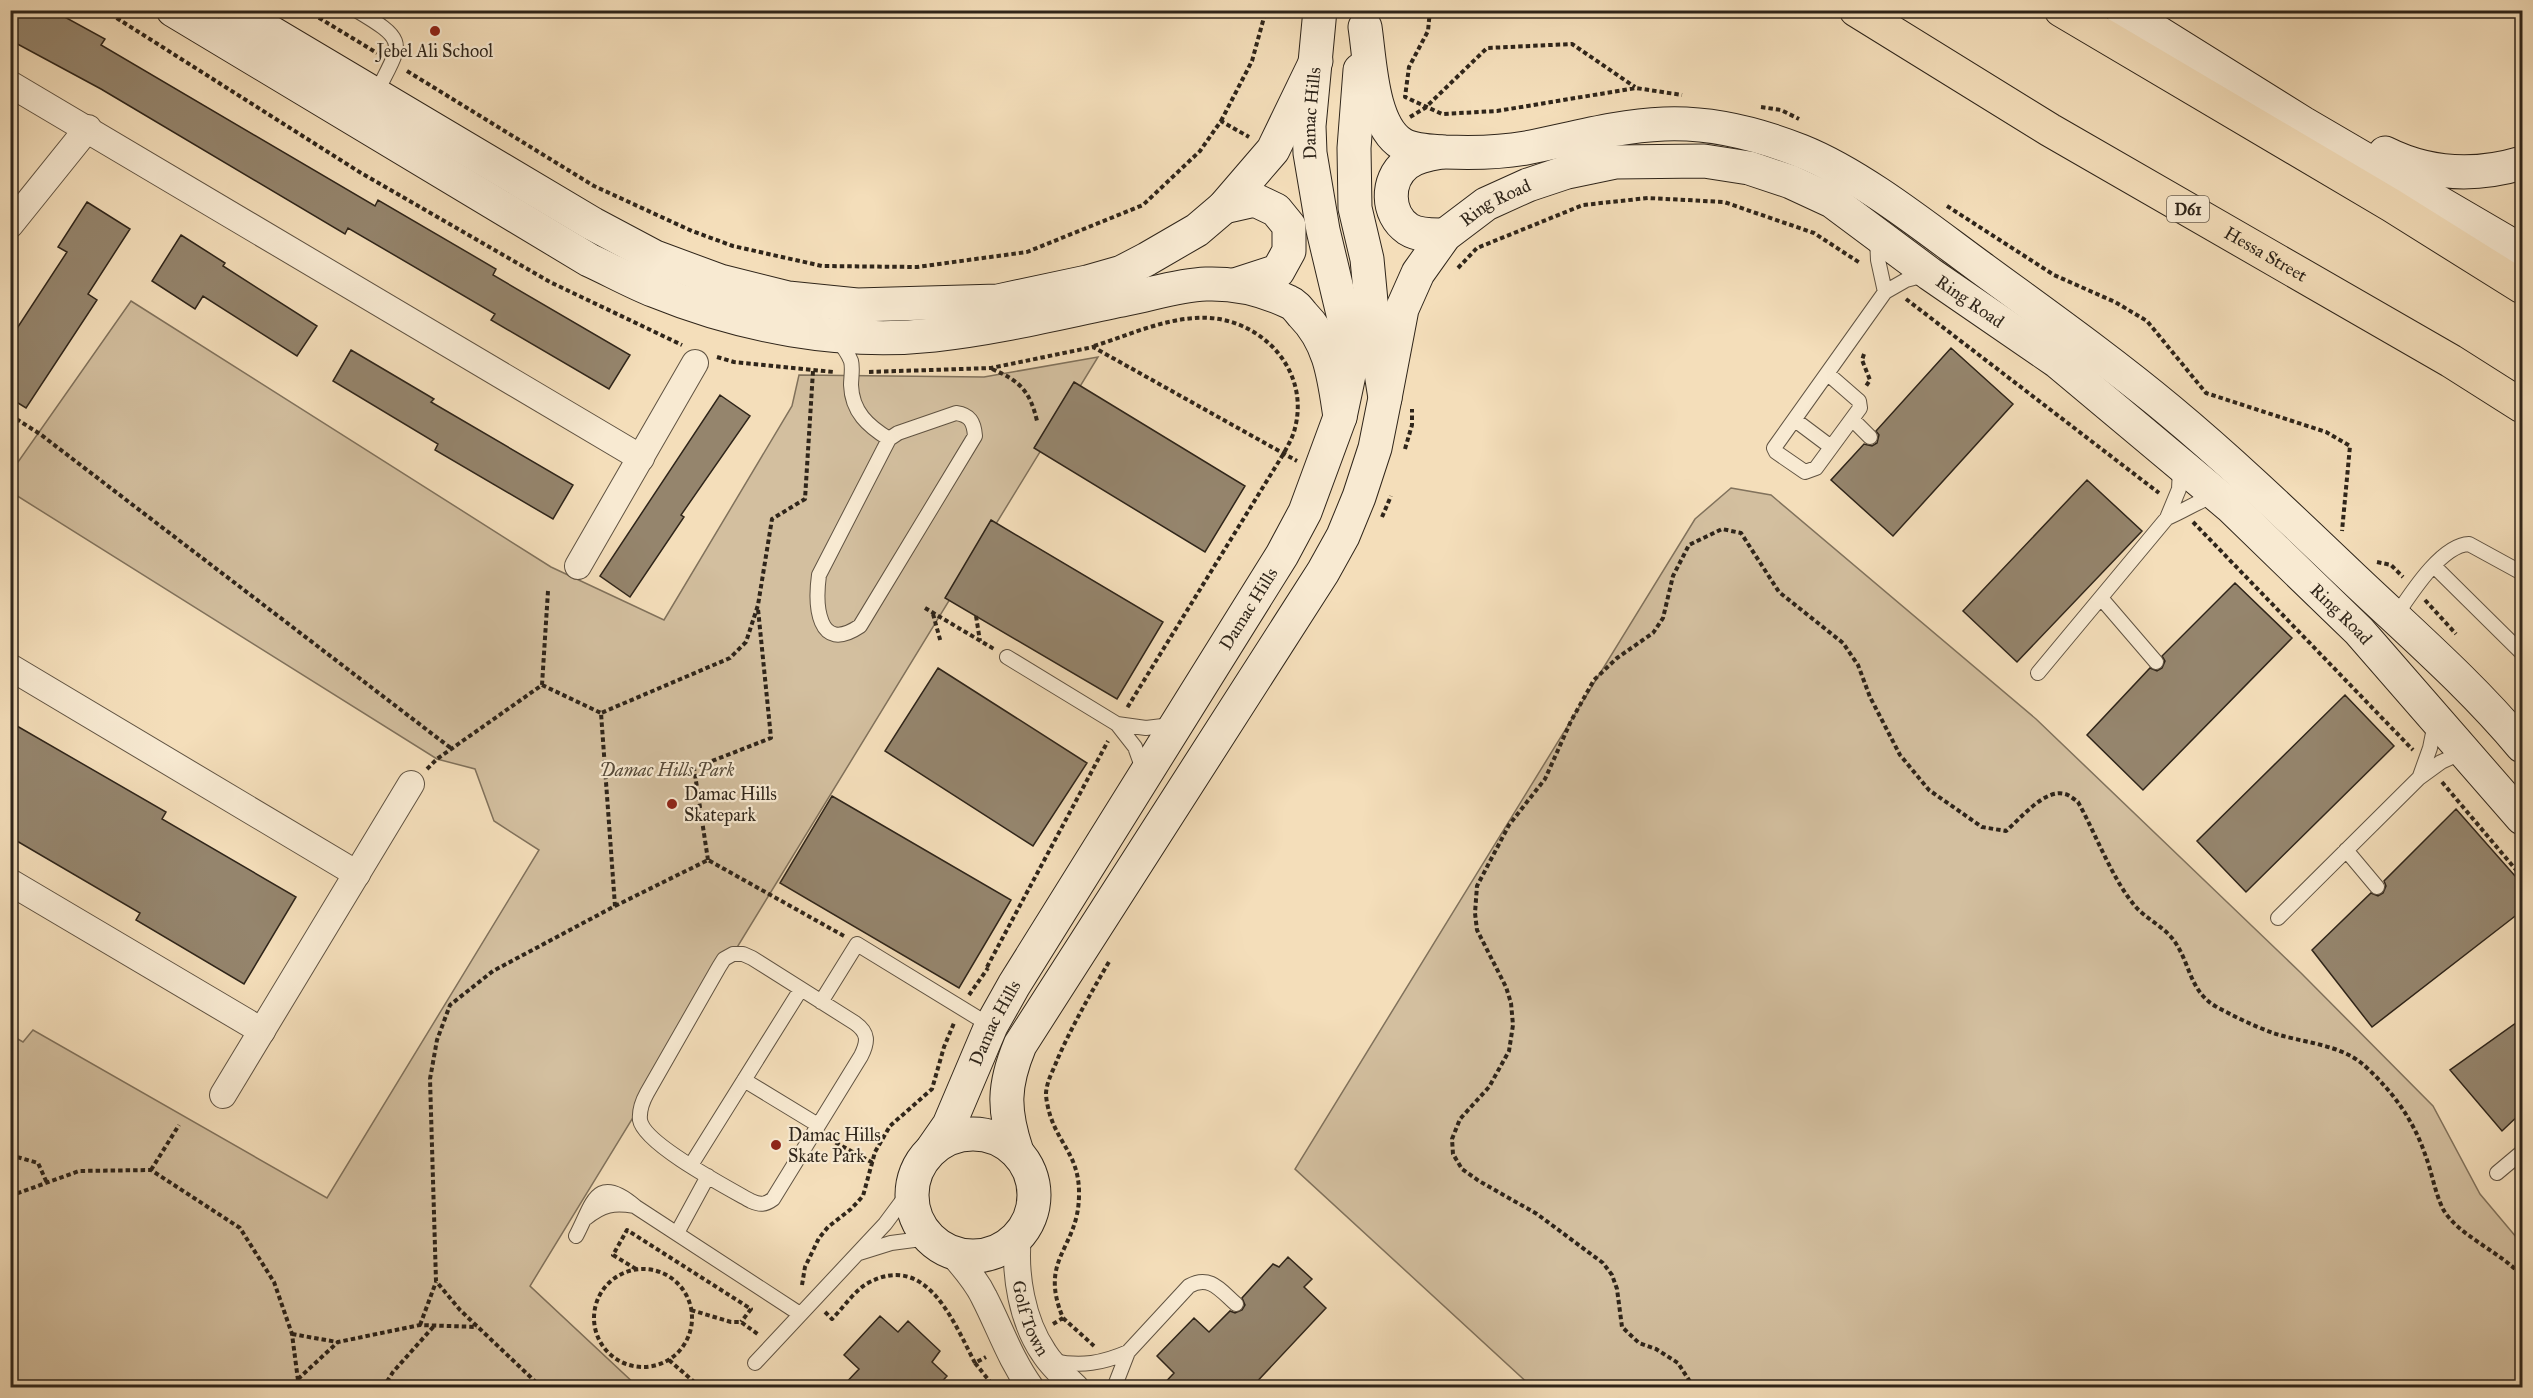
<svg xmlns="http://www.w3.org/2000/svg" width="2533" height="1398" font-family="'IM FELL Great Primer',serif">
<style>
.green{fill:#d3bf9f;stroke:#81725c;stroke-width:1.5}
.building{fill:#95856d;stroke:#2f251a;stroke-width:1.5}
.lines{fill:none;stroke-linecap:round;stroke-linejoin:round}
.lane-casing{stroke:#605342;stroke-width:16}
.street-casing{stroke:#605342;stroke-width:28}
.secondary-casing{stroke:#2f251a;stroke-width:35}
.primary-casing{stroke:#2f251a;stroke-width:35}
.path{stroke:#2f251a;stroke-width:4;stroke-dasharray:4.5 3;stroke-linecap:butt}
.lane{stroke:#f8ead2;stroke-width:14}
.street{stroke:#f8ead2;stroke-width:26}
.secondary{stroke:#f8ead2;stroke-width:33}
.primary{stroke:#f4deba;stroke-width:33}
.poi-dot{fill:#8f2418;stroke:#f8ead2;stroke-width:2}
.labels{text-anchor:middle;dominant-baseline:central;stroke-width:4.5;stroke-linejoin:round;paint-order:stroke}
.shield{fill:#f8ead2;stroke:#6b6051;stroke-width:1.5}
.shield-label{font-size:16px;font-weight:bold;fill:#2f251a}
.poi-label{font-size:18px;fill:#2f251a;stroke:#f8ead2;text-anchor:start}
.street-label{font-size:18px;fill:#2f251a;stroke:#f8ead2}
.park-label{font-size:18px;font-style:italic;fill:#584c3b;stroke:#f8ead2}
</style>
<rect width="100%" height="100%" fill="#f4deba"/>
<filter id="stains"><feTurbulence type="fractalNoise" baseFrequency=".00333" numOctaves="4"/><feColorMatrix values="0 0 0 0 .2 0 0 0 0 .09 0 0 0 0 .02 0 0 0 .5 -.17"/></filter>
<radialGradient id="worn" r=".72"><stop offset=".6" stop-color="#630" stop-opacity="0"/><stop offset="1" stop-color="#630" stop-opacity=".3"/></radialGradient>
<path class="green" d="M131,301L551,567L664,620L792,406L799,375L984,377L1098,357L530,1286L638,1387L11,1388V1035L23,1042L33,1030L327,1198L539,850L494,821L475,769L437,759L11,492V472Z
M1731,488L1771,495L2036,719L2301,973L2433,1106L2480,1194L2522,1244V1387H1532L1295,1169L1695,519Z"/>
<path class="building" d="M10,10H52L105,39L101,45L375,206L378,200L496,269L493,275L630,355L609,389L491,320L495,314L348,228L345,234L101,89L10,40Z
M87,202L130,229L88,294L97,300L26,408L10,398V339L67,252L58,247Z
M181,235L225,263L223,266L317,326L297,356L203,296L195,309L152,281Z
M1951,348L2013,404L1893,536L1831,480L1864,444L1872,446L1877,443L1879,435L1876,431Z
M351,350L434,399L431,402L573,485L553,519L435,450L438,444L333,381Z
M1074,382L1245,486L1205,552L1034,448Z
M720,395L750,416L681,515L684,517L630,597L600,576Z
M2087,480L2142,531L2017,662L1963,611Z
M991,520L1163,622L1117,699L945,598Z
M2235,583L2292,638L2143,790L2087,735L2150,668L2157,671L2162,668L2165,661L2162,656Z
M938,668L1087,763L1033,846L885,751Z
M2345,695L2394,746L2246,892L2197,841Z
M10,722L166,812L162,819L296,897L244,984L136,920L140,913L10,837Z
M832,796L1011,900L959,988L780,883Z
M2456,809L2523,885V910L2372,1027L2312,950L2371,893L2378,896L2383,893L2386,886L2384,881Z
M2523,1018V1111L2502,1131L2450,1070Z
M1288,1257L1312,1279L1304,1287L1326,1308L1251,1388H1160L1174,1373L1157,1356L1194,1318L1209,1332L1230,1311L1235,1313L1242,1310L1245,1305L1242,1298L1273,1264L1279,1267Z
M880,1316L898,1332L908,1321L940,1351L932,1362L947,1376L936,1388H841L859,1369L844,1355Z"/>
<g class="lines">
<defs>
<path id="lane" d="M356,10C412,43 400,43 375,96
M1877,238L1878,260L1885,292
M836,338C841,344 848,353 851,361C853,368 851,378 851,385C852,412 868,426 889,439
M1828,374L1859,401L1860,408L1816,468L1805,472L1776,452L1774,448L1885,292L1906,280L1925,275
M956,413C970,415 974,422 975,436L860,626C817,655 815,604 819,575L889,439L898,433Z
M1852,419L1870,437
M1795,420L1831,447
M2167,518C2184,511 2198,501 2216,495
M2434,566L2522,653
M2101,598L2156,662
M2395,617C2410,595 2441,545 2469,544L2522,573
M1007,657L1117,724L1135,747L1144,772
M2038,673L2167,518L2179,489L2180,469
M1117,724L1146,728L1171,725
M2420,776L2430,748L2435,723
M2346,850L2377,887
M2278,918L2419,778L2441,762L2463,752
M733,954H743L752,958L855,1023C869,1033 868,1042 861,1056L773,1199C765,1205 760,1205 751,1201C728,1188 644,1144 640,1120C639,1110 642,1102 647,1093L719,967L724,959Z
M821,1002L857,944L991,1026
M744,1080L818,1125
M691,1165L801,989
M2497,1173L2522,1152
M586,1218C602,1205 614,1202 634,1206
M677,1233L708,1176
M576,1236C593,1204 596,1172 636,1207L800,1314
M859,1253L891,1243L929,1238
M1054,1361C1081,1367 1103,1363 1128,1352
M755,1363L885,1224L911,1189
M1114,1388L1128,1352L1189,1286C1210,1274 1221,1291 1236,1304"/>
<g id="street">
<path d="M10,84L641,458"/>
<path d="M10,225L88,128"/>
<path d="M578,566L695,363"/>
<path d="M10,667L357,874"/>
<path d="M10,882L262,1031"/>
<path d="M223,1095L411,784"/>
<path id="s1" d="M1018,1236C1014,1274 1022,1321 1044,1353C1052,1366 1065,1377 1076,1388"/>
<path d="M951,1252C963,1266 976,1280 984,1297C1000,1328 1010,1359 1031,1388"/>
</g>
<g id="secondary">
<path d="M173,10L589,260C611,270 632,282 655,291C741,326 841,345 934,335C999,328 1062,312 1126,299C1152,294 1179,285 1206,284C1235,283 1262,289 1289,302C1294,304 1298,309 1302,314C1331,343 1334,378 1340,417"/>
<path d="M233,10L593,224L655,257L720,281L788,298L857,305L998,301L1087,282L1122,272L1147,259L1197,230L1224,207L1273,150L1316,61"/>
<path d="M2122,10L2303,123L2522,251"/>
<path d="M1365,27C1370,59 1371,125 1402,144C1414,151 1431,151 1445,152C1472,153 1499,153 1526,148C1572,139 1617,126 1664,124C1711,122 1758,134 1801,151C1861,175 1928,229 1980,267C2044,314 2109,360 2169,410C2234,464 2294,522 2355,580C2412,634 2472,686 2522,746"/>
<path d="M1442,152C1430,154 1416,156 1406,164C1386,180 1386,214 1408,229C1419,236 1433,235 1445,235"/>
<path d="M2385,153C2429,175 2475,177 2522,163"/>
<path d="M1224,207L1255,200L1276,210L1289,226V251L1278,271L1235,285"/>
<path id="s2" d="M1385,398L1402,309L1418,273L1445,235L1486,204L1528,185L1567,172L1615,162L1704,161L1749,168L1791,182L1832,201L1930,274L2058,362L2230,506L2359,631L2522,818"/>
<circle cx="973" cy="1195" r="61"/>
<path id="s3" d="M933,1148L949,1125L991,1026L1014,985L1282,555L1305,512L1340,417L1350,370L1347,331L1323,230L1310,153L1309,126L1320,10"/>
<path d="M1017,1152C1003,1110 1003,1086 1020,1045L1323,572L1343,536L1359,497L1375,448L1385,398L1373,323L1367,259L1355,208L1354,148L1360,70"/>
</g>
<g id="primary">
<path id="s4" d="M1856,10L2050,130L2451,361L2522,406"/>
<path d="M2061,10L2391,205L2522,287"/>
</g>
</defs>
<use href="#lane" class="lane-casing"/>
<use href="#street" class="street-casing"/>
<use href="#secondary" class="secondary-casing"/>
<use href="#primary" class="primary-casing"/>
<path class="path" d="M104,10L361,173L550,282L682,345
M306,10L377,53
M1430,10L1428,31L1409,67L1405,97L1442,114L1497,111L1636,88L1682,95
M407,71L594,186L692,231L733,246L822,266L917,267L1027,252L1143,205L1200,151L1221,121L1249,137
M1761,107L1781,110L1799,119
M1410,117L1425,108L1487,48L1572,44L1635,87
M1221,121L1252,61L1266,10
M1947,206L2054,275L2115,302L2147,321L2206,393L2326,432L2350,446L2342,531
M1458,268L1477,248L1583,205L1648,198L1724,202L1814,233L1860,263
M1906,299L2159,493
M1094,346C1126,336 1161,320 1195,318C1255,313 1311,366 1295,428C1293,437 1288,445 1284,453L1127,708
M1864,354L1862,360L1870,380L1866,386
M717,357L734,362L834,372
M992,369C1020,381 1030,391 1037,421
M869,372L991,368L1093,347L1297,461
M10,415L40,434L452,749
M1405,449L1412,425V409
M1382,517L1391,496
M2193,522L2413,750
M2377,562L2391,565L2403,577
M2425,600L2456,634
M925,608L994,649
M933,614L941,643
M976,616L980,641
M542,685L601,713
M427,769L437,759L542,685L548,591
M2442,782L2522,877
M708,860L694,768L771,738L758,609
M615,906L708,860L844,936
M987,967L1108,741
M969,995L988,968
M829,1139L873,1163
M10,1155L38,1163L47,1183
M151,1170L179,1125
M10,1196L79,1171L151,1170L240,1228L274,1282L292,1334L299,1388
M594 1318a49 49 0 1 1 98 0a49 49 0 1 1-98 0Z
M636,1269L613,1255L627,1230L751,1309L741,1322
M802,1285L805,1267L819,1238L828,1227L851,1209L863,1196L875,1152L890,1126L932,1089L944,1047L954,1023
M691,1310L731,1322H741L759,1335
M825,1312L832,1319C843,1308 855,1290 868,1283C927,1251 954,1323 975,1363L986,1357
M1063,1318L1094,1346
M1053,1324L1063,1318C1038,1258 1078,1250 1079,1196C1080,1157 1060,1146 1050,1115C1048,1108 1046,1100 1046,1093C1047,1080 1054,1069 1058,1058C1073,1024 1091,993 1110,960
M420,1325L436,1282
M292,1334L337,1342
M669,1360L701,1388
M975,1363L995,1388
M298,1379L338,1342L420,1325L477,1327
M383,1388L393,1372L434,1326
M542,1388L460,1310L436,1281L430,1079L437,1040L450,1005L493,971L615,906L601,713L730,658L746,642L758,605L772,519L805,499L813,371
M1694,1388L1678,1363L1656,1349L1639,1343L1622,1327L1617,1289L1612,1275L1603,1263L1537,1214L1479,1181L1462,1169L1453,1154L1452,1139L1460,1119L1489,1087L1509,1051L1513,1025L1511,1003L1506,987L1477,930L1475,913L1477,886L1509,825L1545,779L1571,721L1594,680L1617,658L1653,633L1663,618L1673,576L1689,545L1722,529L1741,533L1779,592L1843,643L1858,665L1870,697L1900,755L1929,790L1982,827L2006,831C2020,819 2045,788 2065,794C2069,795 2074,799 2078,802C2096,834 2111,877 2135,906C2146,919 2165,927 2175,942C2190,964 2190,991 2215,1006C2233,1016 2254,1026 2273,1033C2303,1043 2342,1044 2366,1067C2394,1093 2414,1121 2426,1157C2432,1173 2435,1193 2443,1209C2457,1235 2501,1252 2522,1276"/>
<use href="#lane" class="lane"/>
<use href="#street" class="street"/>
<use href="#secondary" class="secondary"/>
<use href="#primary" class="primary"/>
</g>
<g class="poi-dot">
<circle cx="435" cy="31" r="6"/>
<circle cx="672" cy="804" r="6"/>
<circle cx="776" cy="1145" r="6"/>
</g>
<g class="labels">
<rect class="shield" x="2167" y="196" width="42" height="26" rx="4.5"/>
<g class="shield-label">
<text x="2188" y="209">D61</text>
</g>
<g class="poi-label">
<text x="435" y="51" text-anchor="middle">Jebel Ali School</text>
<text x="684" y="794">Damac Hills<tspan x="684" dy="21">Skatepark</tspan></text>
<text x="788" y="1135">Damac Hills<tspan x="788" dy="21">Skate Park</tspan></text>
</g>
<g class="street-label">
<text stroke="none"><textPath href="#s3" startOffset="1148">Damac Hills</textPath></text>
<text stroke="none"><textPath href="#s2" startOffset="237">Ring Road</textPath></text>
<text stroke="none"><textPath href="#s4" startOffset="477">Hessa Street</textPath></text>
<text stroke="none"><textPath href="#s2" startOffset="759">Ring Road</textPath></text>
<text stroke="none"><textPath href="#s3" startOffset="626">Damac Hills</textPath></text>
<text stroke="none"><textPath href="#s2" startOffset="1245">Ring Road</textPath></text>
<text stroke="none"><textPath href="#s3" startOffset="140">Damac Hills</textPath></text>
<text stroke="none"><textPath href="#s1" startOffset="84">Golf Town</textPath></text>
</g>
<g class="park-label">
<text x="667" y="770">Damac Hills Park</text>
</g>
</g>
<rect width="2533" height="1398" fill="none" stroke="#f4deba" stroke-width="36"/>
<rect x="12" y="12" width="2509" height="1374" fill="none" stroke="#2f251a" stroke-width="3"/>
<rect x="18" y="18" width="2497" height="1362" fill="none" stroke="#2f251a" stroke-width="1.5"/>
<rect width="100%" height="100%" filter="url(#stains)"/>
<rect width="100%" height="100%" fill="url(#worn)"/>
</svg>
